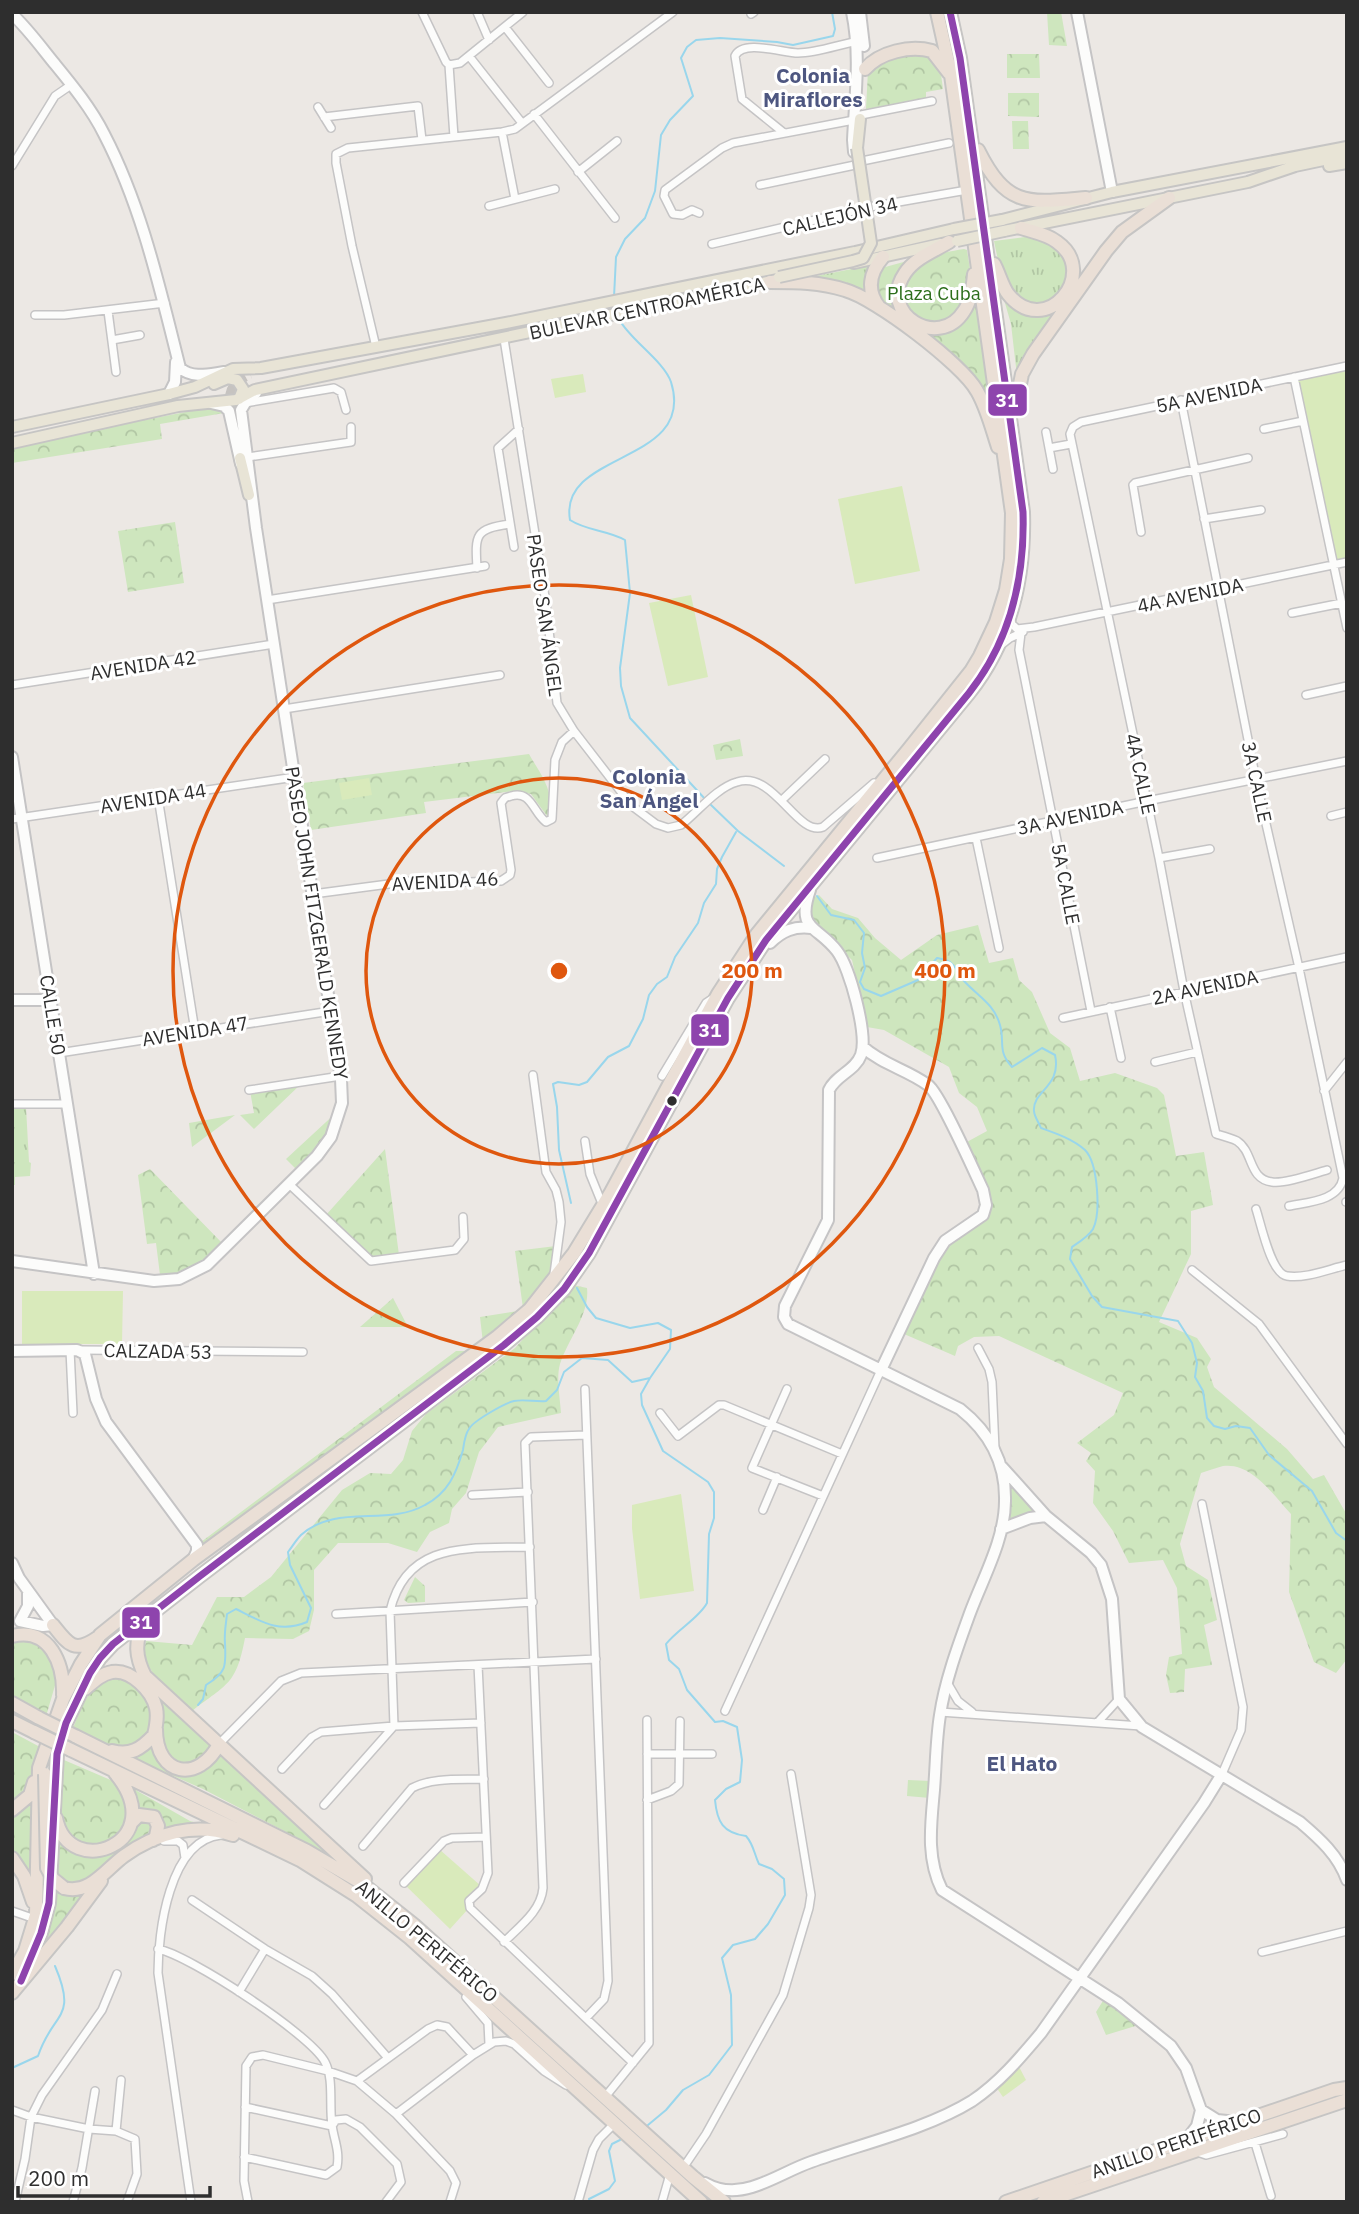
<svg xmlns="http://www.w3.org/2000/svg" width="1359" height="2214" font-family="'IBM Plex Sans',sans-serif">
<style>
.grass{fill:url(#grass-tufts)}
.forest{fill:url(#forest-crowns)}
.garden{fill:#cee6be}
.pitch{fill:#d9eabb}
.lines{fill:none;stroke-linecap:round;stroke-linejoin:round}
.stream{stroke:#99d6ec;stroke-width:2}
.primary-tunnel{stroke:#c6c3c0;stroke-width:10;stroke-dasharray:10 5;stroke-linecap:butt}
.street-casing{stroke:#c5c4c5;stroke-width:10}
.secondary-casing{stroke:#c5c4c5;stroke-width:14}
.primary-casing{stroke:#c6c5c4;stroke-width:14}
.highway-casing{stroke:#c6c5c4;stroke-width:16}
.street{stroke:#fcfcfb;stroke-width:7}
.secondary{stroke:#fcfcfb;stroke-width:10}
.primary{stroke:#e8e4d6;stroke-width:10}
.highway{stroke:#eadfd6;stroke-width:12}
.primary-bridge-casing{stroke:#c6c5c4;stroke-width:14;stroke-linecap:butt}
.highway-bridge-casing{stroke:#c6c5c4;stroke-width:16;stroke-linecap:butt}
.primary-bridge{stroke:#e8e4d6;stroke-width:10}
.highway-bridge{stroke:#eadfd6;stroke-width:12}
.bus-1-casing{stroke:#fff;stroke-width:12}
.bus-1{stroke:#8e44ad;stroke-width:7}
.ring{fill:none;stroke:#df570e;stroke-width:3.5}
.bus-dot{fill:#2e2e2e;stroke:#fff;stroke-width:2.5}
.labels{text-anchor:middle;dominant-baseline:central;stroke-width:6;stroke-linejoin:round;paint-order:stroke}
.street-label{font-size:19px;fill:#2e2e2e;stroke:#fff}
.park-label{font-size:19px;fill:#2c6e1b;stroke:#fff}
.neighbourhood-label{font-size:21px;font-weight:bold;fill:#4d5680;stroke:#fff}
.centre{fill:#df570e;stroke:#fff;stroke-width:3.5}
.ring-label{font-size:21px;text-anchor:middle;font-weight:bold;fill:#df570e;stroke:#fff;stroke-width:6;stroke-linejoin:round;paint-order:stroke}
.line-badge{stroke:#fff;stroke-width:2.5}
.badge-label{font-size:19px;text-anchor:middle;font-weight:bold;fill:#fff}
</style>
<defs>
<pattern id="grass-tufts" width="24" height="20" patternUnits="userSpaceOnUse" patternTransform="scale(1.75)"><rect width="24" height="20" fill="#cee6be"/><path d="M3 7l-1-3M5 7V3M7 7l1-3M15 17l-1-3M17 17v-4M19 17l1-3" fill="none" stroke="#b1c6a4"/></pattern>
<pattern id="forest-crowns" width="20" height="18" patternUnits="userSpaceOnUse" patternTransform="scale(1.75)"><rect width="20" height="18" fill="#cee6be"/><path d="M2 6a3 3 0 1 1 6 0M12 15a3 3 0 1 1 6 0" fill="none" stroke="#b1c6a4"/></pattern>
</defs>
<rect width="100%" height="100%" fill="#ece8e4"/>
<path class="grass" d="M1025,237C1034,238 1045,238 1053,242C1076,253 1077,283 1062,300H1067L1034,346L1017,376L1011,324L999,282C1002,287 1004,293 1008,297C1020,311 1047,315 1060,301C1053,302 1046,305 1038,305C1006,305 999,266 994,241Z
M872,265L871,296L847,283L816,276Z
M12,1107H26L29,1162L31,1163L30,1176L15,1177V1185H12Z"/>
<path class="forest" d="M1047,12H1061L1067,46L1049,45Z
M907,53L931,55L940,67L943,89L926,92V100L866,109L868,70L873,63Z
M1007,54H1039L1040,78H1007Z
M1008,93H1039V117L1008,116Z
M1012,121H1028L1029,149H1013Z
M964,249L967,250L971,276L967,301L943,325L909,317L901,286C924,257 927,255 964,249Z
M918,258L897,285L915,326L957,325L969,313L972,295L977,299L995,424L987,404L884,306L872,285L878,269Z
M211,407L224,413L160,424L162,439L12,463V446Z
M175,522L184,583L128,592L118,531Z
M740,739L743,756L716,760L713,745Z
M529,754C539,772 558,795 547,816L531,794L515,791L424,802L426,813L311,830L303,783Z
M819,895L832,909L858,918L875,938L901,960L937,935L978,925L989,963L1013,958L1019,980L1032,992L1050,1033L1070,1048L1080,1081L1115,1073L1157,1088L1164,1095L1176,1156L1204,1152L1213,1205L1191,1211V1254L1159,1322L1197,1338L1211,1359L1207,1367L1214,1387L1287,1449L1313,1479L1324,1475L1347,1515V1659L1336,1673L1314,1662L1289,1592L1291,1514C1274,1496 1252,1462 1223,1466C1215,1468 1208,1471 1201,1473L1180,1544L1186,1566L1208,1580L1217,1620L1204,1625L1212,1665L1185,1669L1184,1692L1170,1693L1166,1675L1169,1657L1182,1654L1177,1588L1163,1560L1129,1563L1113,1531L1093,1503L1095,1471L1086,1461L1091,1453L1077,1443L1114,1415L1123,1393L999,1336L974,1337L958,1346L955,1356L904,1334L947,1245L985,1219L991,1209V1197L965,1143L987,1131L977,1107L959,1093L949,1067L884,1030L867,1027L852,960L814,925L807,911L810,899Z
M301,1084L254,1129L240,1115L254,1113L250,1091Z
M339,1110L328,1136L298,1171L286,1159Z
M235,1115L192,1147L189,1123Z
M385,1149L399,1255L372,1258L326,1215Z
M150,1169L223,1244C203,1264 190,1276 160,1275L156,1243L147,1244L138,1175Z
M556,1246L549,1282L523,1308L515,1251Z
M573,1285L587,1288C590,1314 568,1339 560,1364C556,1378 560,1398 561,1413L498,1427L479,1452L466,1493L452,1509L449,1523L430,1532L417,1552L388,1543H338L314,1570V1610L309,1631L293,1639L245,1638C236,1685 228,1683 192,1711C174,1694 137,1670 146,1641L192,1645L217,1597H244L271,1577L342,1490L370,1473L391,1474L403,1460L412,1431L426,1414L515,1348Z
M393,1298L408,1327H360Z
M518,1311L483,1343L480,1317Z
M456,1351H473L205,1549L201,1542Z
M1009,1480L1037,1511L1005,1524Z
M415,1577L425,1586V1602L408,1603L404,1600Z
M21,1641C46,1645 48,1653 58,1675L47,1713H39L12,1696V1644Z
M118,1676C132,1681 148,1693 152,1708C153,1715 151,1725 150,1732C120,1760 105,1744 73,1728C83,1705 90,1680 118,1676Z
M156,1695L213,1745C204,1755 196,1765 181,1763C160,1759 163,1738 163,1722C163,1712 159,1703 156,1695Z
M12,1732L40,1747L26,1794L12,1807Z
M153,1742L183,1775C200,1774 211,1770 220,1755L336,1858L203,1789L142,1762L128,1759Z
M64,1760L113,1781L122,1789L130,1813L117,1840L88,1847L65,1832L59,1811L60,1764Z
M132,1788L190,1821L201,1824L162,1831L163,1821L159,1815L135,1814L136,1799Z
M34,1801L33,1889L12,1854V1816L17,1815Z
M147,1821L151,1826L147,1836L112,1857L95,1875L75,1887L56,1879L55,1829C64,1835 83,1853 93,1855C113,1860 130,1840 136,1824Z
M55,1888C68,1898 79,1896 94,1889L39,1956L38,1951C53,1925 52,1918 55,1888Z
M1106,1996L1142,2024L1106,2035L1096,2012Z"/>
<path class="garden" d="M908,1780L931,1781L930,1798L907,1796Z"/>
<path class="pitch" d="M1347,366V562L1336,565L1296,377Z
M583,374L586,392L555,398L551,379Z
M902,486L920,571L855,584L838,499Z
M691,595L708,677L668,686L649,603Z
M369,778L372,795L342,800L339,783Z
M22,1291H123L122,1344H22Z
M681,1494L694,1591L640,1599L632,1528V1505Z
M439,1849L481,1886L465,1903L469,1908L450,1929L404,1884Z
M1017,2063L1026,2080L1003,2097L994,2084Z"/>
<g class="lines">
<path class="stream" d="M614,297L616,257L625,239L645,218L655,191L661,135L670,120L693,96L681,58L687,47L696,40L720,38L777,42L793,45L833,36L835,29L832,12
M619,319C629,339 664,361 671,382C697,465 558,450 570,520C587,531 607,530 625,540L630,593L620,668L621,686L630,718L706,800
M710,804L738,831L784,866
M817,896L831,915L854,920L864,933L862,953L865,968L860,982L864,989L881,996L918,980L937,958C942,959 949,960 952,964C958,969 960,977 965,982C979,997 994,1004 1000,1025C1005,1042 997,1051 1012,1067L1042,1048L1055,1055C1062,1087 1032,1091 1034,1111C1034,1116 1039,1123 1041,1128C1055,1133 1073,1139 1085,1150C1098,1163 1101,1213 1093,1229C1089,1236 1078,1243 1072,1247L1070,1259L1092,1296L1102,1307L1178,1321L1192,1343L1197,1363L1195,1377L1203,1391L1207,1418L1214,1426L1225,1429L1236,1426L1250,1428L1269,1455L1312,1491L1336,1533L1347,1541
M571,1203L559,1150L557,1107L553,1084L558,1082L579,1085L587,1082L608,1057L629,1046L643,1019L649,995L657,984L667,977L675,957L698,923L704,903L716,884L717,869L722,857L736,832
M198,1705L203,1699L206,1685C227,1672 226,1666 225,1643C224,1633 226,1624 227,1614L236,1609C260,1621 279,1634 307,1622L311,1608L290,1565L288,1552C292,1547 296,1540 301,1535C337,1503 386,1527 425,1505C448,1493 456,1474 463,1450C464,1443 465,1434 469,1429C473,1421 505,1403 514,1401C524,1399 536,1402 546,1401L557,1390L564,1372L582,1358L608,1360L632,1382L650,1378L670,1349L671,1330L658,1323L630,1328L596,1318L587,1307L577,1288
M12,2068L38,2056C53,2011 78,2020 55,1966
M648,2125L666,2110L683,2090L709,2075L732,2045L731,1995L722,1958L733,1945L755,1939L768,1924L785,1895L784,1879L772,1869L759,1864C754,1854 754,1845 746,1836C723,1833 717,1822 715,1800L726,1789L740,1782L742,1760L737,1727L723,1721L715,1722L687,1690L679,1669L669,1660L666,1644C678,1629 699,1618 707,1603L709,1534L714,1518V1492L708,1482L663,1451L642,1405L641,1394L650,1378
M590,2202L589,2199L609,2189L615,2181L609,2151L612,2144L620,2140"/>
<path class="primary-tunnel" d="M231,410C227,391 233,382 250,374"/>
<defs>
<path id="street" d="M422,12L446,62L449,65L454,137
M477,12L489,40
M751,14L754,12
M505,27L549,83
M469,56L522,123
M449,65L460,63L523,12
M318,107L331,128
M534,114L615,218
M861,115L932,101
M324,117L418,106L422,140
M502,132L515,199
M784,133L742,99L735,56C743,39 783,53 798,53C818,53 840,44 859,41
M862,161L949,143
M12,166L55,96L71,85
M578,172L617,141
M760,185L855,165
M489,206L555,189
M699,213L692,210L682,215L673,214L664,196L665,190L722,148L733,143L854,120
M712,244L870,207L967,190
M108,311L116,372
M35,315H64L165,303
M504,339L546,603L557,703L574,731L632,806L656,824L668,828L681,825C698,812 716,788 737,782C774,770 797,837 823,827L874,783
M112,340L140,335
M376,347L352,246L336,163V154L348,148L502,132L515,129L673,12
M1294,377L1347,628
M1181,400L1256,780L1299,968L1343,1178C1339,1201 1308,1202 1289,1206
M245,403L334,388L341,392L346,410
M1264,429L1303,421
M1046,432L1053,469
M1049,448L1071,444
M248,457L351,442V427
M1204,519L1261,510
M1141,532L1133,485L1135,483L1248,458
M514,547L498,448L519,429
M477,568C475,534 475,529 510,524
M267,600L485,566
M1292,613L1342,603
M1011,619L1012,624L1017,629L1034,627L1347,562
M1021,633L1019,650L1091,1011
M1001,645L1010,638L1023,632
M12,685L274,644
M1306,695L1347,686
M284,709L500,675
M158,797L195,1031
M782,800L825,759
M1331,816L1347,812
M12,819L295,777
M976,838L999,948
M877,858L1147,801L1347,761
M1159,858L1210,849
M313,894L419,880L468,882L501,881L510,875L511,870L501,803C506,797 503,798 511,796C531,790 533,812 546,822L552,819L555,760L562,742L574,731
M1110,1007L1121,1058
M1063,1018L1347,957
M59,1053L331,1011
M1155,1062L1197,1052
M533,1075L546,1172L556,1190L559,1202L561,1222L554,1274
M662,1076L706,1003L712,999
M249,1090L341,1076
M1324,1091L1347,1062
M12,1104H67
M585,1141L590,1174L603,1206
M1327,1170C1313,1174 1285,1184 1272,1182C1248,1179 1254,1152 1237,1141C1231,1138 1223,1136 1216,1134L1184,991L1159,858L1070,434L1073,427L1081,422L1347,366
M289,1184L371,1261L455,1250L464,1239L463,1217
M1346,1202H1347
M1256,1209C1261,1224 1271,1274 1287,1276C1305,1279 1329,1269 1347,1265
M1192,1270L1259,1324L1347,1444
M978,1348L989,1369L992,1382L995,1449
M70,1350L73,1413
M80,1350L303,1352
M585,1389L608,1981L604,1999L586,2018
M787,1389L752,1468L823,1496
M660,1413L678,1436L719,1405H724L842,1454
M472,1495L528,1492
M1202,1504L1243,1707L1241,1730L1222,1774
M763,1510L777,1477
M336,1614L533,1602
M478,1665L488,1873L482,1889L469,1901L470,1908L633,2063
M948,1684L958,1701L972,1712
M725,1711L881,1370
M940,1712L1141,1726
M481,1723L394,1726L390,1611C407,1539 471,1549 530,1547
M1097,1723L1119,1699
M219,1744L281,1681L301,1673L596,1659
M647,1754H712
M282,1769L312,1737L321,1732L394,1726
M647,1800L671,1791L679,1784L680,1721
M324,1805L394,1726
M164,1841H178L183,1845L185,1858
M363,1846L412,1788C433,1777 461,1780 484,1779
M404,1883L444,1841L452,1838L486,1837
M192,1900L265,1949L312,1976L332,1994L388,2058
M12,1911L35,1919
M504,1942C520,1926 541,1911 543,1888L525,1443L531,1437L586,1435
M158,1949C189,1955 310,2034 325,2062C334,2079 329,2105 332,2125C334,2140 340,2151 337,2167L326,2175L244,2157
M1262,1952L1347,1931
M239,1992L265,1949
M466,1997L488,2023L489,2044
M357,2081L428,2029L437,2025L447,2027L473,2055
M605,2097L649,2043L647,1720
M245,2107L332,2126L336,2120L346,2119L360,2127L397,2164L401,2182L386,2202
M12,2110L31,2117L89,2129L116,2131L135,2139L137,2174L127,2202
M396,2114L473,2055L494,2042L506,2041L514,2044L544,2071L566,2085
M116,2131L121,2080
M1255,2143L1271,2196
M1197,2152L1206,2155L1283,2134
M683,2168L706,2134L783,1995L809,1908L811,1895L791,1774
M15,2202L25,2159L31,2117L42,2095L102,2010L117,1974
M73,2202L82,2168L95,2091
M191,2202L158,1973C158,1933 169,1840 221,1835
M248,2202L244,2181L246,2066L252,2057L263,2055L328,2071L357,2081L396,2114L450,2171L456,2183L450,2202
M578,2202L593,2150L599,2139L614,2124
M662,2202L670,2174"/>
<path id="secondary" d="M852,12C861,55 855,97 853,140L854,152
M860,12L864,46
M1077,12L1112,192
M12,14C28,29 41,47 54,63C72,85 91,108 104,134C142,207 160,289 180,368C193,379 209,374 224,372
M169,394L175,382L176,362
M211,403L224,406L229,411L241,464
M12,757L94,1274
M810,890C796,931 817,925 837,951C850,968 868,1035 861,1055C855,1071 836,1075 829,1090L828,1220L785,1306L784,1317L788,1324L960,1409C989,1432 1006,1463 1005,1501C1005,1539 983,1578 970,1613C958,1646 945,1681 940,1715C936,1740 936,1765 934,1790C931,1824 926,1858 942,1890L1118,2003L1171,2046L1186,2068L1201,2110L1197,2126L1187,2139
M770,943C782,931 794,926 811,928
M12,1000H51
M863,1047C883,1065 906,1069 928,1085C940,1094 974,1171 983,1190L986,1205L983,1215L945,1241L934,1258L881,1370
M12,1261L154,1281L179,1279L207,1265L317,1156L331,1137L342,1103L341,1079L256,528L241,410L247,400L256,393
M12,1351L77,1350L85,1354L96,1399L106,1422L197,1545V1551L193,1560
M1002,1467L1046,1516L1091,1553L1101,1565L1112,1599L1119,1699L1142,1727L1300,1822C1320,1839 1338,1855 1347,1880
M1001,1529L1030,1518L1046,1516
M12,1563L19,1578L53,1625L43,1626L20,1621
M20,1621L28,1606V1591
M1201,2110L1217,2120L1237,2122
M705,2183C719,2191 736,2192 752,2187C772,2181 791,2169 811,2162C861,2144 927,2129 972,2101C999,2083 1020,2058 1041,2033L1204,1803L1222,1774"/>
<path id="primary" d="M857,148L860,119
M1329,166L1347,163
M1002,220L1112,192L1347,147
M1004,231L1248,182L1295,166L1347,155
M854,263L941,244
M214,384L228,378L237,380L243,389L239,399
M12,427L169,394L195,387L233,369L261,368L506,323L855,252L954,229
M12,443L178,406L236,400L255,390L777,280
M240,458L249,495"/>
<path id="highway" d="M865,69C880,52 910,45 932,51L949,73
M978,150C1007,208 1028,203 1086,198
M949,242C934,251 915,258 905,273C877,314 939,351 964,311C971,301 973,286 974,274
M994,264C999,273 1002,286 1008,294C1045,341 1101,273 1057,242C1047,234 1033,232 1021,228
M770,282C796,282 820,282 845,290C875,298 962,364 977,391C987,408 992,429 998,447
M879,307C866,290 870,272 883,257
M1015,409L1022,374L1033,354L1106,251L1122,232L1169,198
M143,1622C135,1643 135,1656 145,1676L365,1879
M53,1625C68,1644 74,1654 97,1638
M12,1636C50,1626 64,1665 63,1695
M85,1689C93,1682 101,1674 112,1672C131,1669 152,1691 156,1708C158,1717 156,1727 154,1735C141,1749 130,1756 112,1751
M12,1703L39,1718
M12,1721L34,1732
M156,1729C156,1777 199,1783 219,1744
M75,1736L307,1851L360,1882L414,1925L693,2177L724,2202
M71,1750L300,1860L357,1896L410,1938L701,2202
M12,1810L30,1795L34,1782
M56,1818C69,1883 173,1842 115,1773
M132,1822L139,1815L154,1817L158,1826L156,1836L153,1840
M12,1858L24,1876L33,1902
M64,1888C90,1895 106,1869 124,1856C156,1833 195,1822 233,1835
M12,1974L25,1951L36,1915L39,1768L63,1699L81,1664L100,1635L193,1560L497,1337L530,1309L574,1253L610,1194L718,994L757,934L908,750L971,671L980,656L996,622L1006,590L1011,559L1012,513L951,75L937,12
M21,1981L41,1933L49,1903L57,1754L66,1723L90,1673L100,1658L113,1644L200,1576L504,1345L537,1317L564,1289L589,1253L728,998L766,940L969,693C1010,641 1025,577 1023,512L960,58L950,12
M12,1993L67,1927L101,1881
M1006,2202L1334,2090L1347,2088
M1043,2202L1347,2100"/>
</defs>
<use href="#street" class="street-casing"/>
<use href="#secondary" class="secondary-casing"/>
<use href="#primary" class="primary-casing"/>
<use href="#highway" class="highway-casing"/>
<use href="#street" class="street"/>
<use href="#secondary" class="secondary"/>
<use href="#primary" class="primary"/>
<use href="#highway" class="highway"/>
<defs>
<path id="primary-bridge" d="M954,229L1002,220
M957,241L1004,231
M779,277L853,261L863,258L871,243L857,148"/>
<path id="highway-bridge" d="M39,1718L75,1736
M34,1732L71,1750
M45,1774L47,1868L53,1879L64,1888"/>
</defs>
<use href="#primary-bridge" class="primary-bridge-casing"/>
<use href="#highway-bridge" class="highway-bridge-casing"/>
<use href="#primary-bridge" class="primary-bridge"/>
<use href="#highway-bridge" class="highway-bridge"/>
<defs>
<path id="bus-1" d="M21,1981L41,1933L49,1903L57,1754L66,1723L90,1673L100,1658L113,1644L200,1576L504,1345L537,1317L564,1289L589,1253L728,998L766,940L969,693C1010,641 1025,577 1023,512L960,58L950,12"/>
</defs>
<use href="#bus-1" class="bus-1-casing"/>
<use href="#bus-1" class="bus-1"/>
</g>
<g class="ring">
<circle cx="559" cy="971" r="193"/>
<circle cx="559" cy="971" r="386"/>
</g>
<circle class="bus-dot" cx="672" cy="1101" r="6"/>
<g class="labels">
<g class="street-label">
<text transform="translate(840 216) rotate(-13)">CALLEJÓN 34</text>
<text transform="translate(647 308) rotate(-12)">BULEVAR CENTROAMÉRICA</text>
<text transform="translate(1209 395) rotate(-12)">5A AVENIDA</text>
<text transform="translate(1190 595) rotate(-12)">4A AVENIDA</text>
<text transform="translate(545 615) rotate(82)">PASEO SAN ÁNGEL</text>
<text transform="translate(143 665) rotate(-9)">AVENIDA 42</text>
<text transform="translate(1141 774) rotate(78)">4A CALLE</text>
<text transform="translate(1257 782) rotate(78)">3A CALLE</text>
<text transform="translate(153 798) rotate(-9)">AVENIDA 44</text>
<text transform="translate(1070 817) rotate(-12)">3A AVENIDA</text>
<text transform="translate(445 881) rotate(-3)">AVENIDA 46</text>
<text transform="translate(1066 884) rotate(79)">5A CALLE</text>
<text transform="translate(317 923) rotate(81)">PASEO JOHN FITZGERALD KENNEDY</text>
<text transform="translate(1205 987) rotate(-12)">2A AVENIDA</text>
<text transform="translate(53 1015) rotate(81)">CALLE 50</text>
<text transform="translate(195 1031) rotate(-9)">AVENIDA 47</text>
<text transform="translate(158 1351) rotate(1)">CALZADA 53</text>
<text transform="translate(427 1941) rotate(40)">ANILLO PERIFÉRICO</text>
<text transform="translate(1176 2143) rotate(-19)">ANILLO PERIFÉRICO</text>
</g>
<g class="park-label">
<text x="934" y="293">Plaza Cuba</text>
</g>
<g class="neighbourhood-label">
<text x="813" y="75">Colonia<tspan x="813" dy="24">Miraflores</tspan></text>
<text x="649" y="776">Colonia<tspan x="649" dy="24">San Ángel</tspan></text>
<text x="1022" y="1763">El Hato</text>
</g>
</g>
<circle cx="559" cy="971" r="10" class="centre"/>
<g class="ring-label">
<text x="752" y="978">200 m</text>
<text x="945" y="978">400 m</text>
</g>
<g class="line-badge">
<rect x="987" y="383" width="41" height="34" rx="7" fill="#8e44ad"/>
<rect x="690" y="1013" width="40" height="34" rx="7" fill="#8e44ad"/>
<rect x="121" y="1606" width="40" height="33" rx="7" fill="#8e44ad"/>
</g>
<g class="badge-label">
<text x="1007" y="407">31</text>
<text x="710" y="1037">31</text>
<text x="141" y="1629">31</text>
</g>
<rect width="1359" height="2214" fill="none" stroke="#2e2e2e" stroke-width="28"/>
<path d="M18 2186v10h192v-10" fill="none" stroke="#2e2e2e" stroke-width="3.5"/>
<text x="28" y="2186" font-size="21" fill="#2e2e2e" stroke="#ffffff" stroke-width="5" paint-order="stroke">200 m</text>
</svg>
